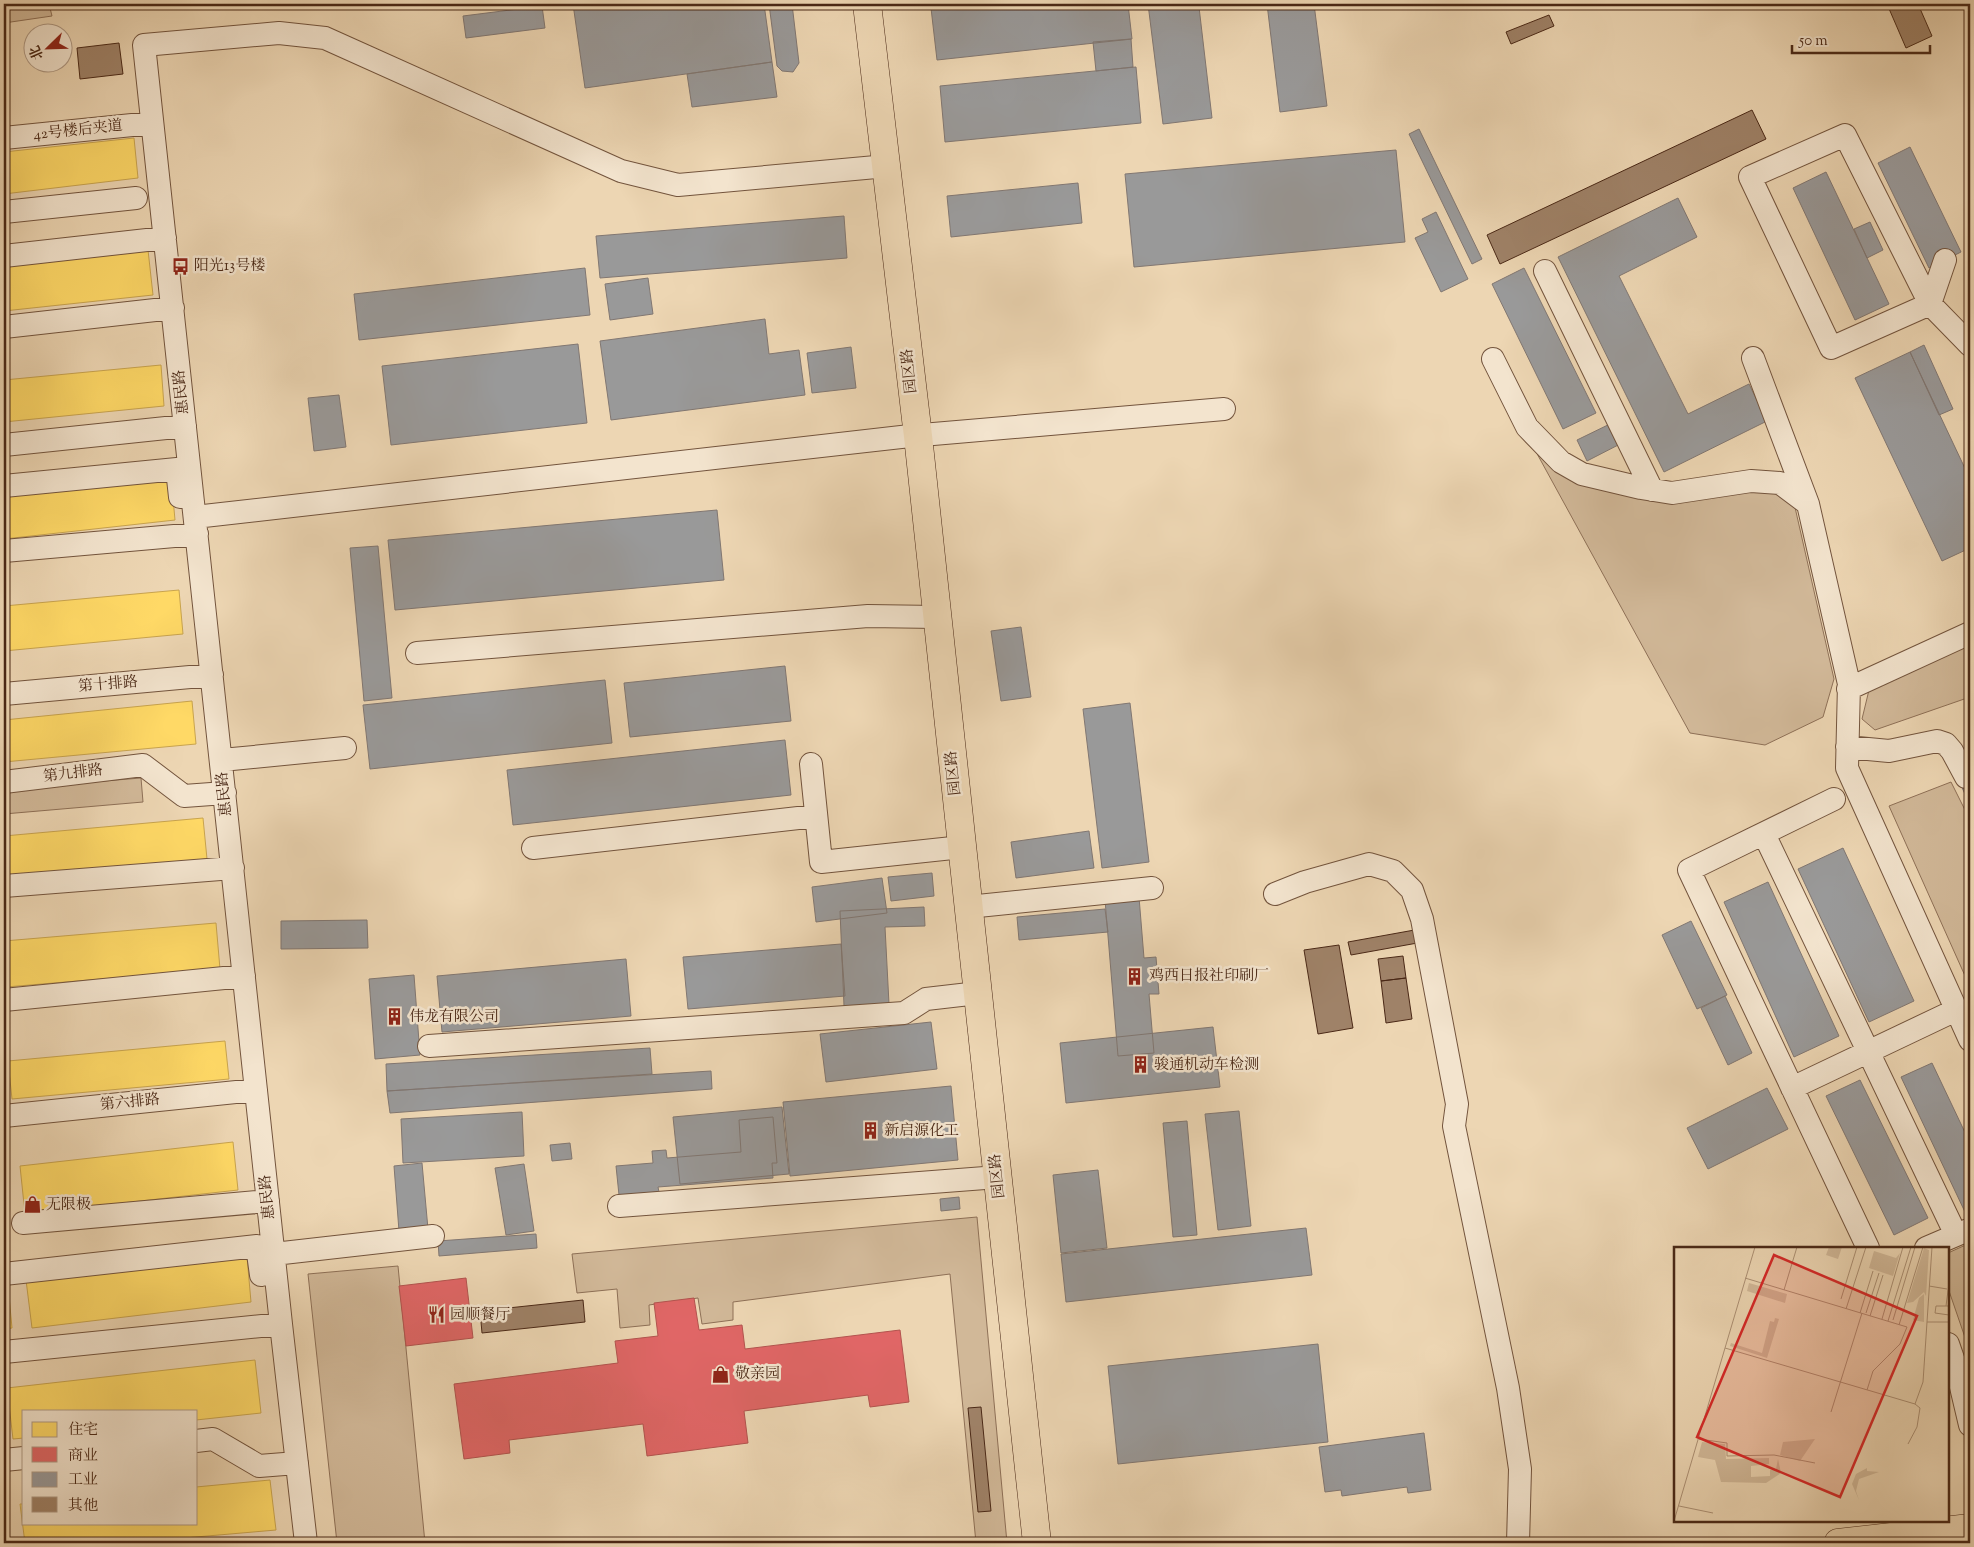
<svg xmlns="http://www.w3.org/2000/svg" width="1974" height="1547" font-family="'Sorts Mill Goudy','Noto Serif SC',serif">
<style>
.green{fill:#d1b898;stroke:#8e7057}
.homes{fill:#ffd966;stroke:#c9a44e}
.shops{fill:#e06666;stroke:#b3534e}
.industry{fill:#999;stroke:#817772}
.building{fill:#9f8268;stroke:#4a2816}
.lines{fill:none;stroke-linecap:round;stroke-linejoin:round}
.minor-casing{stroke:#73543d;stroke-width:24}
.highway-casing{stroke:#4a2816;stroke-width:29}
.minor{stroke:#f3e4ce;stroke-width:22}
.highway{stroke:#edd6b3;stroke-width:28}
.labels{text-anchor:middle;dominant-baseline:central;stroke-width:5;stroke-linejoin:round;paint-order:stroke}
.street-label{font-size:15px;fill:#4a2816;stroke:#f3e4ce}
.poi-label{font-size:15px;fill:#4a2816;stroke:#f3e4ce;text-anchor:start}
.inset-road{fill:none;stroke:#ac9074;stroke-width:1}
.view{fill:#d62828;fill-opacity:0.15;stroke:#d62828;stroke-width:2.5}
.inset-edge{fill:none;stroke:#4a2816;stroke-width:2.5}
</style>
<rect width="100%" height="100%" fill="#edd6b3"/>
<filter id="stains"><feTurbulence type="fractalNoise" baseFrequency=".004" numOctaves="4"/><feColorMatrix values="0 0 0 0 .2 0 0 0 0 .09 0 0 0 0 .02 0 0 0 .5 -.17"/></filter>
<radialGradient id="worn" r=".72"><stop offset=".6" stop-color="#630" stop-opacity="0"/><stop offset="1" stop-color="#630" stop-opacity=".3"/></radialGradient>
<path class="green" d="M4,4H49L52,16L4,23Z
M1535,450L1584,482L1767,490L1794,503L1834,679L1823,717L1765,745L1690,733Z
M1970,643V697L1875,730L1862,719L1869,690Z
M141,778L143,802L4,814V789Z
M1951,782L1970,820V987L1889,806Z
M977,1217L1007,1543H976L950,1274L733,1302V1320L702,1324L698,1298L649,1305L650,1325L620,1328L617,1289L577,1293L572,1254Z
M1970,1243V1352L1948,1288V1253Z
M398,1266L425,1543H337L308,1274Z"/>
<path class="homes" d="M134,138L138,178L4,194V152Z
M148,250L153,295L4,311V266Z
M161,365L164,406L4,422V380Z
M171,476L175,520L4,539V494Z
M179,590L183,634L4,651V606Z
M192,701L196,744L4,762V720Z
M203,818L207,859L4,877V836Z
M216,923L220,969L6,987L4,941Z
M225,1041L229,1079L12,1099L8,1061Z
M233,1142L238,1190L25,1214L20,1166Z
M247,1257L251,1302L32,1328L26,1280Z
M4,1285H8L12,1328L4,1329Z
M255,1360L261,1413L196,1420V1411H24V1438L13,1439L7,1388Z
M270,1480L276,1530L127,1543H25L20,1504H24V1523H196V1487Z"/>
<path class="shops" d="M466,1278L473,1338L406,1346L399,1286Z
M694,1298L699,1330L742,1325L745,1349L900,1330L909,1402L870,1407L868,1395L744,1411L748,1443L647,1456L643,1424L509,1440L510,1453L464,1459L454,1384L618,1363L615,1341L658,1336L654,1303Z"/>
<path class="industry" d="M573,4H764L772,62L585,88Z
M769,4H792L799,63L793,72L782,71L777,66Z
M973,4H1128L1132,39L937,60L931,8Z
M1148,4H1229L1199,7L1212,118L1163,124Z
M1267,4H1314L1327,106L1280,112Z
M542,6L545,28L466,38L463,16Z
M1131,39L1133,67L1096,71L1093,42Z
M772,62L777,97L692,107L687,74Z
M1136,67L1141,123L945,142L940,86Z
M1419,129L1482,259L1472,264L1409,134Z
M1910,147L1961,252L1929,268L1878,163Z
M1396,150L1405,242L1134,267L1125,174Z
M1826,172L1889,304L1855,320L1793,188Z
M1078,183L1082,223L951,237L947,196Z
M1678,198L1697,237L1619,276L1688,414L1749,384L1767,421L1664,472L1558,257Z
M1436,212L1468,279L1441,292L1415,238L1428,232L1422,219Z
M844,216L847,258L600,278L596,236Z
M1870,222L1883,250L1867,258L1854,229Z
M585,268L590,315L359,340L354,294Z
M1524,268L1596,413L1563,429L1492,284Z
M648,278L653,314L610,320L605,284Z
M765,319L769,354L799,350L805,395L611,420L600,341Z
M578,344L587,423L391,445L382,366Z
M1924,345L1953,409L1939,415L1910,352Z
M851,347L856,388L812,393L807,353Z
M1910,352L1970,479V548L1942,561L1855,378Z
M339,395L346,447L314,451L308,398Z
M1614,422L1624,442L1587,461L1577,440Z
M717,510L724,580L395,610L388,540Z
M378,546L392,698L364,701L350,548Z
M1021,627L1031,697L1001,701L991,631Z
M785,666L791,721L630,737L624,683Z
M605,680L612,743L370,769L363,705Z
M1130,703L1149,862L1102,868L1083,709Z
M785,740L791,795L513,825L507,770Z
M1970,775V805L1959,781Z
M1089,831L1094,868L1016,878L1011,842Z
M1843,848L1914,1001L1869,1022L1798,869Z
M932,873L934,896L891,901L888,877Z
M882,878L887,913L816,922L812,887Z
M1768,882L1839,1036L1794,1057L1724,902Z
M1139,897L1144,958L1156,957L1159,994H1149L1154,1053L1118,1056L1105,900Z
M924,907L925,926L885,927L889,1004L844,1006L840,911Z
M1105,909L1108,932L1019,940L1017,917Z
M367,920L368,948L281,949V921Z
M1691,921L1727,995L1697,1009L1662,935Z
M841,944L845,996L688,1009L683,957Z
M626,959L631,1016L442,1032L437,976Z
M414,975L420,1055L375,1059L369,979Z
M1725,996L1752,1053L1728,1065L1701,1008Z
M931,1022L937,1069L826,1082L820,1034Z
M1213,1027L1220,1087L1066,1103L1060,1043Z
M650,1048L652,1074L387,1091L386,1064Z
M1932,1063L1970,1143V1209L1965,1212L1901,1077Z
M711,1071L712,1089L390,1113L387,1091Z
M1860,1080L1928,1218L1894,1235L1826,1096Z
M951,1086L958,1160L790,1176L783,1102Z
M1767,1088L1788,1129L1708,1169L1687,1128Z
M782,1107L789,1174L680,1184L673,1117Z
M1239,1111L1251,1226L1218,1230L1205,1114Z
M522,1112L524,1156L403,1163L401,1119Z
M773,1117L777,1163H772L773,1178L658,1187L659,1192L619,1195L616,1166L653,1163L652,1151L666,1150L667,1158L741,1152L739,1120Z
M1187,1121L1197,1235L1173,1237L1163,1123Z
M570,1143L572,1159L552,1161L550,1145Z
M422,1163L428,1229L399,1231L394,1166Z
M524,1164L534,1231L506,1235L495,1168Z
M1098,1170L1107,1248L1061,1253L1053,1175Z
M959,1197L960,1209L941,1211L940,1199Z
M1306,1228L1312,1275L1066,1302L1061,1254Z
M536,1234L537,1248L439,1256L438,1241Z
M1318,1344L1328,1442L1118,1464L1108,1366Z
M1424,1433L1431,1490L1408,1493L1407,1487L1342,1496L1341,1490L1325,1492L1319,1447Z"/>
<path class="building" d="M1887,4H1918L1932,36L1906,48Z
M1549,15L1554,26L1511,44L1506,32Z
M119,43L123,74L80,79L77,48Z
M1752,110L1766,139L1500,264L1487,235Z
M1420,929L1423,942L1351,955L1348,942Z
M1339,945L1353,1028L1318,1034L1304,950Z
M1403,956L1406,978L1381,981L1378,959Z
M1406,978L1412,1019L1386,1023L1381,981Z
M583,1300L585,1322L482,1333L480,1311Z
M981,1407L991,1511L978,1512L968,1408Z"/>
<g class="lines">
<defs>
<path id="minor" d="M4,138L152,123
M4,212L136,198
M4,256L165,238
M1945,260L1930,304L1831,348L1750,177L1845,135L1930,304L1970,345
M1545,271L1652,490
M4,327L173,308
M1753,358L1808,504L1849,684L1847,768L1970,1040
M1493,359L1527,427L1561,462L1582,474L1641,488L1672,493L1751,481L1780,483L1808,504
M4,445L185,426
M4,486L177,469L180,497
M195,517L910,436L1224,409
M4,551L197,534
M417,653L868,616L937,617
M1848,689L1970,633
M4,694L212,675
M1847,747L1889,751L1937,741L1946,744L1952,751L1966,777
M222,760L345,748
M811,764L821,862L962,847
M4,782L143,765L184,796L225,793
M1834,799L1689,870L1868,1248
M1764,834L1956,1235
M533,848L816,816
M4,886L233,868
M1275,894L1305,882L1369,864L1393,871L1412,890L1422,919L1457,1104L1454,1126L1508,1388L1520,1469L1518,1543
M968,907L1152,888
M4,1000L244,976
M429,1046L904,1013L926,999L978,993
M1792,1088L1956,1010
M4,1116L256,1090
M619,1206L998,1177
M23,1223L268,1201
M1926,1248L1968,1230
M274,1254L433,1236
M4,1274L257,1246L261,1275
M1948,1344L1957,1370L1970,1425
M4,1352L281,1324
M196,1441L213,1439L259,1466L297,1463
M4,1460L24,1458
M306,1543L281,1324L144,45L279,33L325,38L621,171L678,185L887,166"/>
<path id="highway" d="M867,4L918,436L1037,1543
M1838,1543L1970,1528"/>
</defs>
<use href="#minor" class="minor-casing"/>
<use href="#highway" class="highway-casing"/>
<use href="#minor" class="minor"/>
<use href="#highway" class="highway"/>
</g>
<defs>
<symbol id="bus-bare" viewBox="-9 -9 18 18"><path d="M-5-6H5V4H4V6H2V4H-2V6H-4V4H-5ZM-3.5-4V0h7V-4ZM-3.5 1.2v1.5H-2V1.2ZM2 1.2v1.5H3.5V1.2Z" fill="#8f2418" stroke="#f3e4ce" stroke-width="2.5" paint-order="stroke"/></symbol>
<symbol id="building-bare" viewBox="-9 -9 18 18"><path d="M-4-6H4V6H1V3H-1V6H-4ZM-2.5-4.3h1.7v1.8h-1.7ZM.8-4.3h1.7v1.8H.8ZM-2.5-1h1.7V.8h-1.7ZM.8-1h1.7V.8H.8Z" fill="#8f2418" stroke="#f3e4ce" stroke-width="2.5" paint-order="stroke"/></symbol>
<symbol id="shop-bare" viewBox="-9 -9 18 18"><path d="M-5-2.5h2.3a2.7 3.5 0 0 1 5.4 0H5L5.5 6h-11ZM-1.5-2.5h3a1.5 2.3 0 0 0-3 0Z" fill="#8f2418" stroke="#f3e4ce" stroke-width="2.5" paint-order="stroke"/></symbol>
<symbol id="restaurant-bare" viewBox="-9 -9 18 18"><path d="M-5-6h1v4h1v-4h1v4h1v-4h1v5L-1.5 .5V6h-2V.5L-5-1ZM5-6V6H3V1.5H1.5Q1.5-4 5-6Z" fill="#8f2418" stroke="#f3e4ce" stroke-width="2.5" paint-order="stroke"/></symbol>
</defs>
<g fill-rule="evenodd">
<use href="#bus-bare" x="168" y="254" width="25" height="25"/>
<use href="#building-bare" x="1122" y="964" width="25" height="25"/>
<use href="#building-bare" x="382" y="1004" width="25" height="25"/>
<use href="#building-bare" x="1128" y="1052" width="25" height="25"/>
<use href="#building-bare" x="858" y="1118" width="25" height="25"/>
<use href="#shop-bare" x="20" y="1192" width="25" height="25"/>
<use href="#restaurant-bare" x="424" y="1302" width="25" height="25"/>
<use href="#shop-bare" x="708" y="1362" width="25" height="25"/>
</g>
<g class="labels">
<g class="street-label">
<text transform="translate(78 131) rotate(-6)">42号楼后夹道</text>
<text transform="translate(910 371) rotate(-96)">园区路</text>
<text transform="translate(182 392) rotate(-96)">惠民路</text>
<text transform="translate(108 685) rotate(-5)">第十排路</text>
<text transform="translate(954 773) rotate(-96)">园区路</text>
<text transform="translate(73 774) rotate(-7)">第九排路</text>
<text transform="translate(225 794) rotate(-96)">惠民路</text>
<text transform="translate(130 1103) rotate(-6)">第六排路</text>
<text transform="translate(998 1176) rotate(-96)">园区路</text>
<text transform="translate(268 1197) rotate(-96)">惠民路</text>
</g>
<g class="poi-label">
<text x="194" y="266">阳光13号楼</text>
<text x="1149" y="976">鸡西日报社印刷厂</text>
<text x="409" y="1017">伟龙有限公司</text>
<text x="1154" y="1065">骏通机动车检测</text>
<text x="884" y="1131">新启源化工</text>
<text x="46" y="1205">无限极</text>
<text x="450" y="1315">园顺餐厅</text>
<text x="735" y="1374">敬亲园</text>
</g>
</g>
<g transform="translate(1674 1247)">
<rect width="275" height="275" fill="#edd6b3"/>
<path d="M155,0H168L164,12L152,8ZM250,1L255,3L252,49L250,45L239,55L233,56ZM200,4L222,11L226,6L219,29L195,21ZM75,36L113,47L111,56L73,44ZM250,47V75L239,73L245,51ZM101,71L105,72L93,111L56,99L57,96L88,106L96,74L100,75ZM141,192L126,214L106,208L109,195ZM28,195L51,197L52,212L95,211V217L77,219V230L96,229V223L102,222L104,212L107,226L92,236L47,235L41,213L24,210ZM193,221V224L205,225L185,232L182,244L185,253L178,237L182,227Z" fill="#d1b898"/>
<path class="inset-road" d="M71,31L233,80L226,97L199,124L193,143M255,39L273,42M110,43L123,0M167,52L183,0M272,59L275,36M275,59H262L261,66L275,68M172,62L192,0M186,66L199,24M192,66L205,26M196,69L209,28M208,72L229,0M219,73L241,0M214,74L237,0M253,75H275M225,78L249,0M51,101L81,0M241,157L249,135L258,0M157,165L188,66M25,192L53,196V209L100,208L141,216M5,259L39,266M0,274L51,101L241,157L246,161L243,180L234,197"/>
<path class="view" d="M100,8L243,69L166,250L23,190Z"/>
<rect width="275" height="275" class="inset-edge"/>
</g>
<rect width="1974" height="1547" fill="none" stroke="#edd6b3" stroke-width="20"/>
<rect x="5" y="5" width="1964" height="1537" fill="none" stroke="#4a2816" stroke-width="2.5"/>
<rect x="10" y="10" width="1954" height="1527" fill="none" stroke="#4a2816"/>
<rect x="22" y="1410" width="175" height="115" fill="#f3e4ce" stroke="#af9984"/>
<rect x="32" y="1422" width="25" height="15" fill="#ffd966" stroke="#af9984"/>
<text x="68" y="1434" font-size="15" fill="#4a2816">住宅</text>
<rect x="32" y="1447" width="25" height="15" fill="#e06666" stroke="#af9984"/>
<text x="68" y="1460" font-size="15" fill="#4a2816">商业</text>
<rect x="32" y="1472" width="25" height="15" fill="#999999" stroke="#af9984"/>
<text x="68" y="1484" font-size="15" fill="#4a2816">工业</text>
<rect x="32" y="1497" width="25" height="15" fill="#9f8268" stroke="#af9984"/>
<text x="68" y="1510" font-size="15" fill="#4a2816">其他</text>
<g transform="translate(48 48) rotate(247)"><circle r="24" fill="#f3e4ce" stroke="#af9984"/>
<path d="M0-4L9 19L0 12L-9 19Z" fill="#8f2418"/>
<text y="-8" font-size="14" font-weight="bold" text-anchor="middle" fill="#4a2816">北</text>
</g>
<path d="M1792 45v8h138v-8" fill="none" stroke="#4a2816" stroke-width="2.5"/>
<text x="1799" y="45" font-size="15" fill="#4a2816" stroke="#f3e4ce" stroke-width="4" paint-order="stroke">50 m</text>
<rect width="100%" height="100%" filter="url(#stains)"/>
<rect width="100%" height="100%" fill="url(#worn)"/>
</svg>
